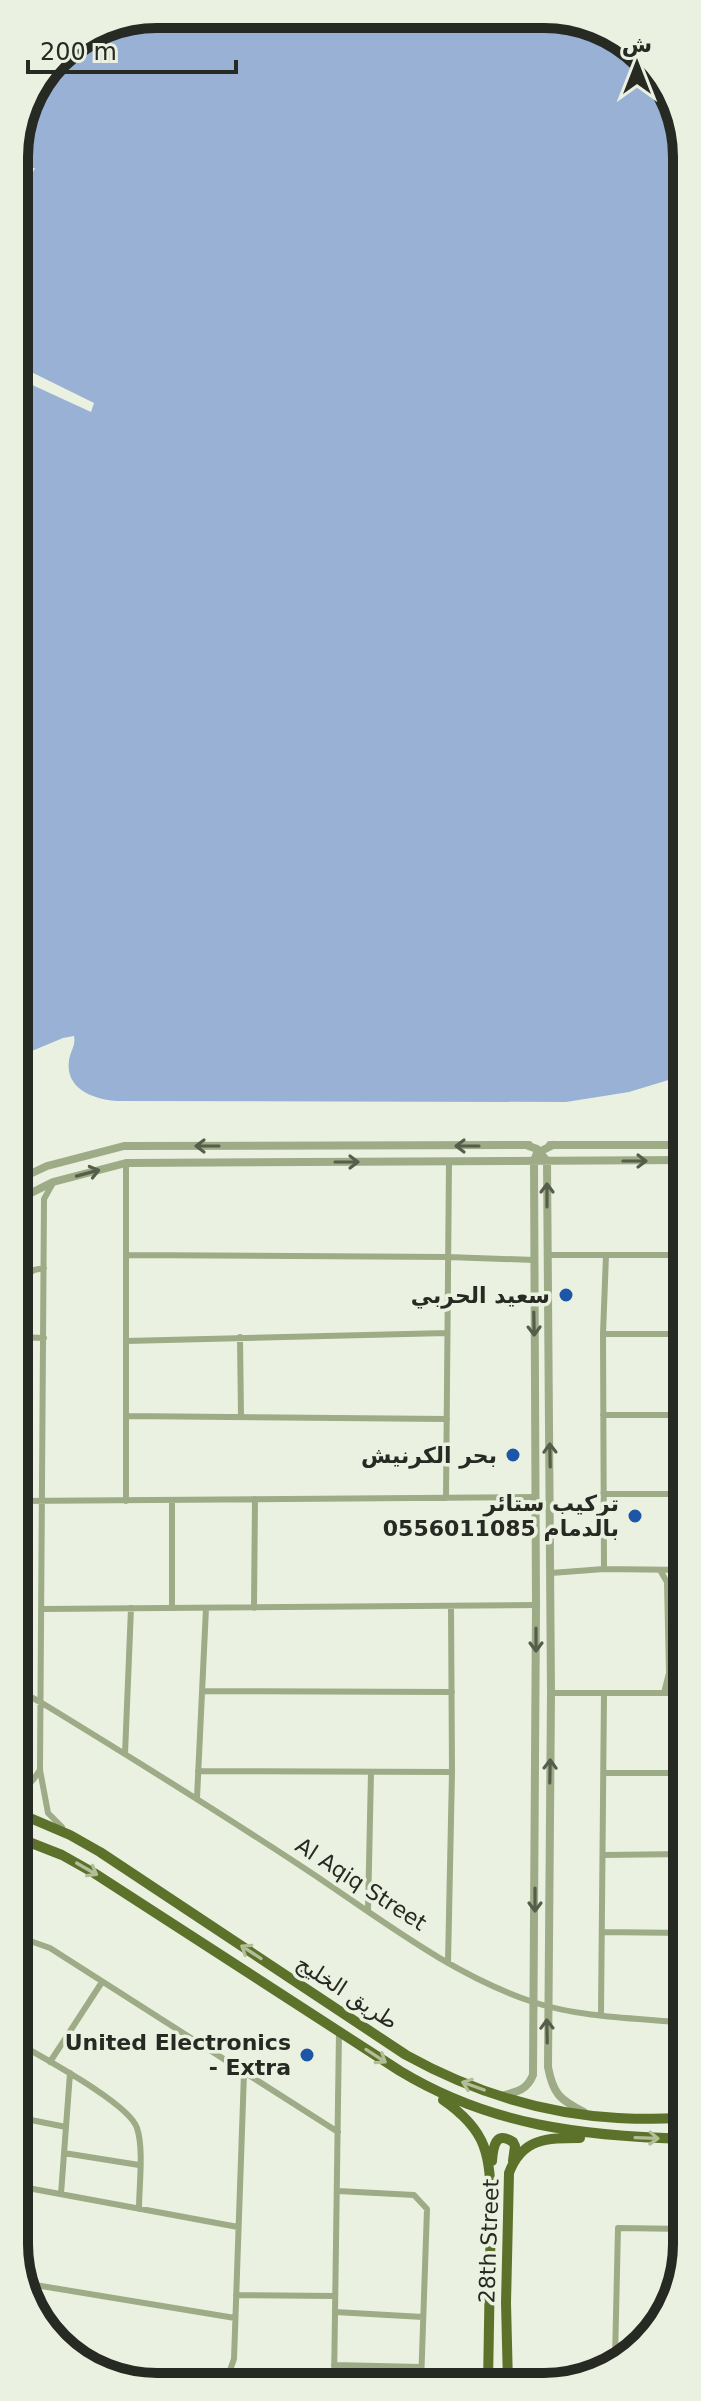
<svg xmlns="http://www.w3.org/2000/svg" width="701" height="2401" font-family="'DejaVu Sans','Noto Naskh Arabic',sans-serif">
<style>
.water{fill:#99b1d5}
.lines{fill:none;stroke-linecap:round;stroke-linejoin:round}
.minor{stroke:#9dab87;stroke-width:6}
.tertiary{stroke:#9dab87;stroke-width:8}
.primary{stroke:#5c722b;stroke-width:10}
.oneway{stroke:#565d4b}
.oneway2{stroke:#b2be98}
.poi-dot{fill:#1d55a7;stroke:#ebf1e0;stroke-width:3}
.labels{text-anchor:middle;dominant-baseline:central;stroke-width:7;stroke-linejoin:round;paint-order:stroke}
.poi-label{font-size:22px;font-weight:bold;fill:#272923;stroke:#ebf1e0;text-anchor:end}
.street-label{font-size:22px;fill:#272923;stroke:#ebf1e0}
.rim{fill:none;stroke:#272923;stroke-width:10}
</style>
<rect width="100%" height="100%" fill="#ebf1e0"/>
<path class="water" d="M572,17L645,56L684,130L685,1075L629,1092L566,1102L118,1101C94,1100 65,1089 69,1061C70,1051 76,1046 74,1036L63,1038L15,1058V377L91,412L94,403L15,364L14,214L35,168H22L14,186V148L56,56L103,25Z"/>
<g class="lines">
<path class="minor" d="M126,1163V1501
M53,1183L44,1199L40,1770L48,1813L62,1827
M126,1255L448,1257L534,1260
M547,1255H686
M16,1282L34,1270L44,1268
M603,1334H686
M678,1334L680,1415
M16,1337L44,1338
M240,1337L241,1417
M126,1341L447,1333
M603,1415H686
M126,1416L447,1419
M603,1494H686
M446,1498L449,1162
M172,1500V1608
M16,1501L536,1497
M604,1569L603,1334L606,1255
M660,1570L667,1582L669,1673L664,1693
M551,1573L604,1569L686,1570
M254,1608L255,1499
M43,1609L536,1605
M16,1689L42,1703C132,1758 222,1814 310,1872C382,1920 453,1976 536,2003C584,2018 637,2018 686,2023
M202,1691L452,1692
M551,1693H686
M125,1754L131,1608
M198,1771L452,1772
M604,1773H686
M16,1797L33,1780L40,1770
M197,1798L206,1608
M603,1855L686,1854
M16,1858L24,1839
M368,1911L371,1772
M602,1932L686,1933
M16,1936L50,1948L338,2132
M448,1963L452,1772L451,1606
M601,2014L604,1693
M16,2042C41,2057 129,2103 137,2128C144,2149 139,2186 139,2209
M50,2062L102,1982
M16,2117L66,2127
M64,2153L139,2165
M17,2186L238,2227
M338,2191L414,2195L427,2209L421,2384
M61,2194L70,2073
M23,2283L235,2318
M236,2295L335,2296
M335,2312L423,2317
M615,2359L618,2228L687,2229
M334,2365L421,2367
M225,2384L234,2359L244,2073
M334,2384L339,2032"/>
<path class="tertiary" d="M526,1145L537,1149L547,1161L551,1693L548,2067C553,2094 560,2100 584,2112
M550,1145H685
M15,1181L47,1166L124,1146L529,1145
M15,1201L53,1182L126,1163L685,1160
M501,2096C517,2092 527,2090 533,2075L536,1605L534,1161L537,1153L553,1145"/>
<path class="primary" d="M16,1812L70,1835L100,1852L406,2055C471,2091 544,2114 618,2118C641,2120 664,2118 687,2118
M16,1837L62,1855L94,1873L400,2071C491,2126 583,2136 687,2139
M443,2100C488,2131 490,2155 491,2207L488,2384
M492,2161C493,2148 495,2130 513,2142L515,2146L513,2161
M508,2384L506,2303L509,2173C522,2138 547,2138 580,2138"/>
</g>
<defs><path id="oneway-shaft" d="M-6 0H5M1.5-3L5.5 0L1.5 3" fill="none" stroke-width="1.6" stroke-linecap="round" stroke-linejoin="round" transform="scale(2)"/></defs>
<g class="oneway">
<use href="#oneway-shaft" transform="translate(207 1146) rotate(180)"/>
<use href="#oneway-shaft" transform="translate(467 1146) rotate(180)"/>
<use href="#oneway-shaft" transform="translate(635 1161)"/>
<use href="#oneway-shaft" transform="translate(347 1162)"/>
<use href="#oneway-shaft" transform="translate(88 1173) rotate(-15)"/>
<use href="#oneway-shaft" transform="translate(547 1195) rotate(-90)"/>
<use href="#oneway-shaft" transform="translate(534 1324) rotate(89)"/>
<use href="#oneway-shaft" transform="translate(550 1455) rotate(-91)"/>
<use href="#oneway-shaft" transform="translate(536 1640) rotate(90)"/>
<use href="#oneway-shaft" transform="translate(550 1771) rotate(-89)"/>
<use href="#oneway-shaft" transform="translate(535 1900) rotate(90)"/>
<use href="#oneway-shaft" transform="translate(547 2031) rotate(-91)"/>
</g>
<g class="oneway2">
<use href="#oneway-shaft" transform="translate(87 1869) rotate(30)"/>
<use href="#oneway-shaft" transform="translate(251 1952) rotate(-147)"/>
<use href="#oneway-shaft" transform="translate(376 2056) rotate(33)"/>
<use href="#oneway-shaft" transform="translate(473 2086) rotate(-160)"/>
<use href="#oneway-shaft" transform="translate(647 2138) rotate(2)"/>
</g>
<g class="poi-dot">
<circle cx="566" cy="1295" r="8"/>
<circle cx="513" cy="1455" r="8"/>
<circle cx="635" cy="1516" r="8"/>
<circle cx="307" cy="2055" r="8"/>
</g>
<g class="labels">
<g class="poi-label">
<text x="550" y="1295">سعيد الحربي</text>
<text x="497" y="1455">بحر الكرنيش</text>
<text x="619" y="1503">تركيب ستائر<tspan x="619" dy="25">بالدمام 0556011085</tspan></text>
<text x="291" y="2042">United Electronics<tspan x="291" dy="25">- Extra</tspan></text>
</g>
<g class="street-label">
<text transform="translate(361 1884) rotate(33)">Al Aqiq Street</text>
<text transform="translate(347 1992) rotate(33)">طريق الخليج</text>
<text transform="translate(489 2241) rotate(-88)">28th Street</text>
</g>
</g>
<path d="M0 0H701V2401H0ZM157 28H544A129 129 0 0 1 673 157V2244A129 129 0 0 1 544 2373H157A129 129 0 0 1 28 2244V157A129 129 0 0 1 157 28Z" fill="#ebf1e0" fill-rule="evenodd"/>
<path class="rim" d="M157 28H544A129 129 0 0 1 673 157V2244A129 129 0 0 1 544 2373H157A129 129 0 0 1 28 2244V157A129 129 0 0 1 157 28Z"/>
<g transform="translate(637 64)" stroke="#ebf1e0" stroke-width="6" paint-order="stroke">
<path d="M0-6L14 30L0 20L-14 30Z" fill="#272923"/>
<text y="-12" font-size="22" font-weight="bold" text-anchor="middle" fill="#272923">ش</text>
</g>
<path d="M28 60v12h208v-12" fill="none" stroke="#272923" stroke-width="4"/>
<text x="40" y="60" font-size="24" fill="#272923" stroke="#ebf1e0" stroke-width="6" paint-order="stroke">200 m</text>
</svg>
